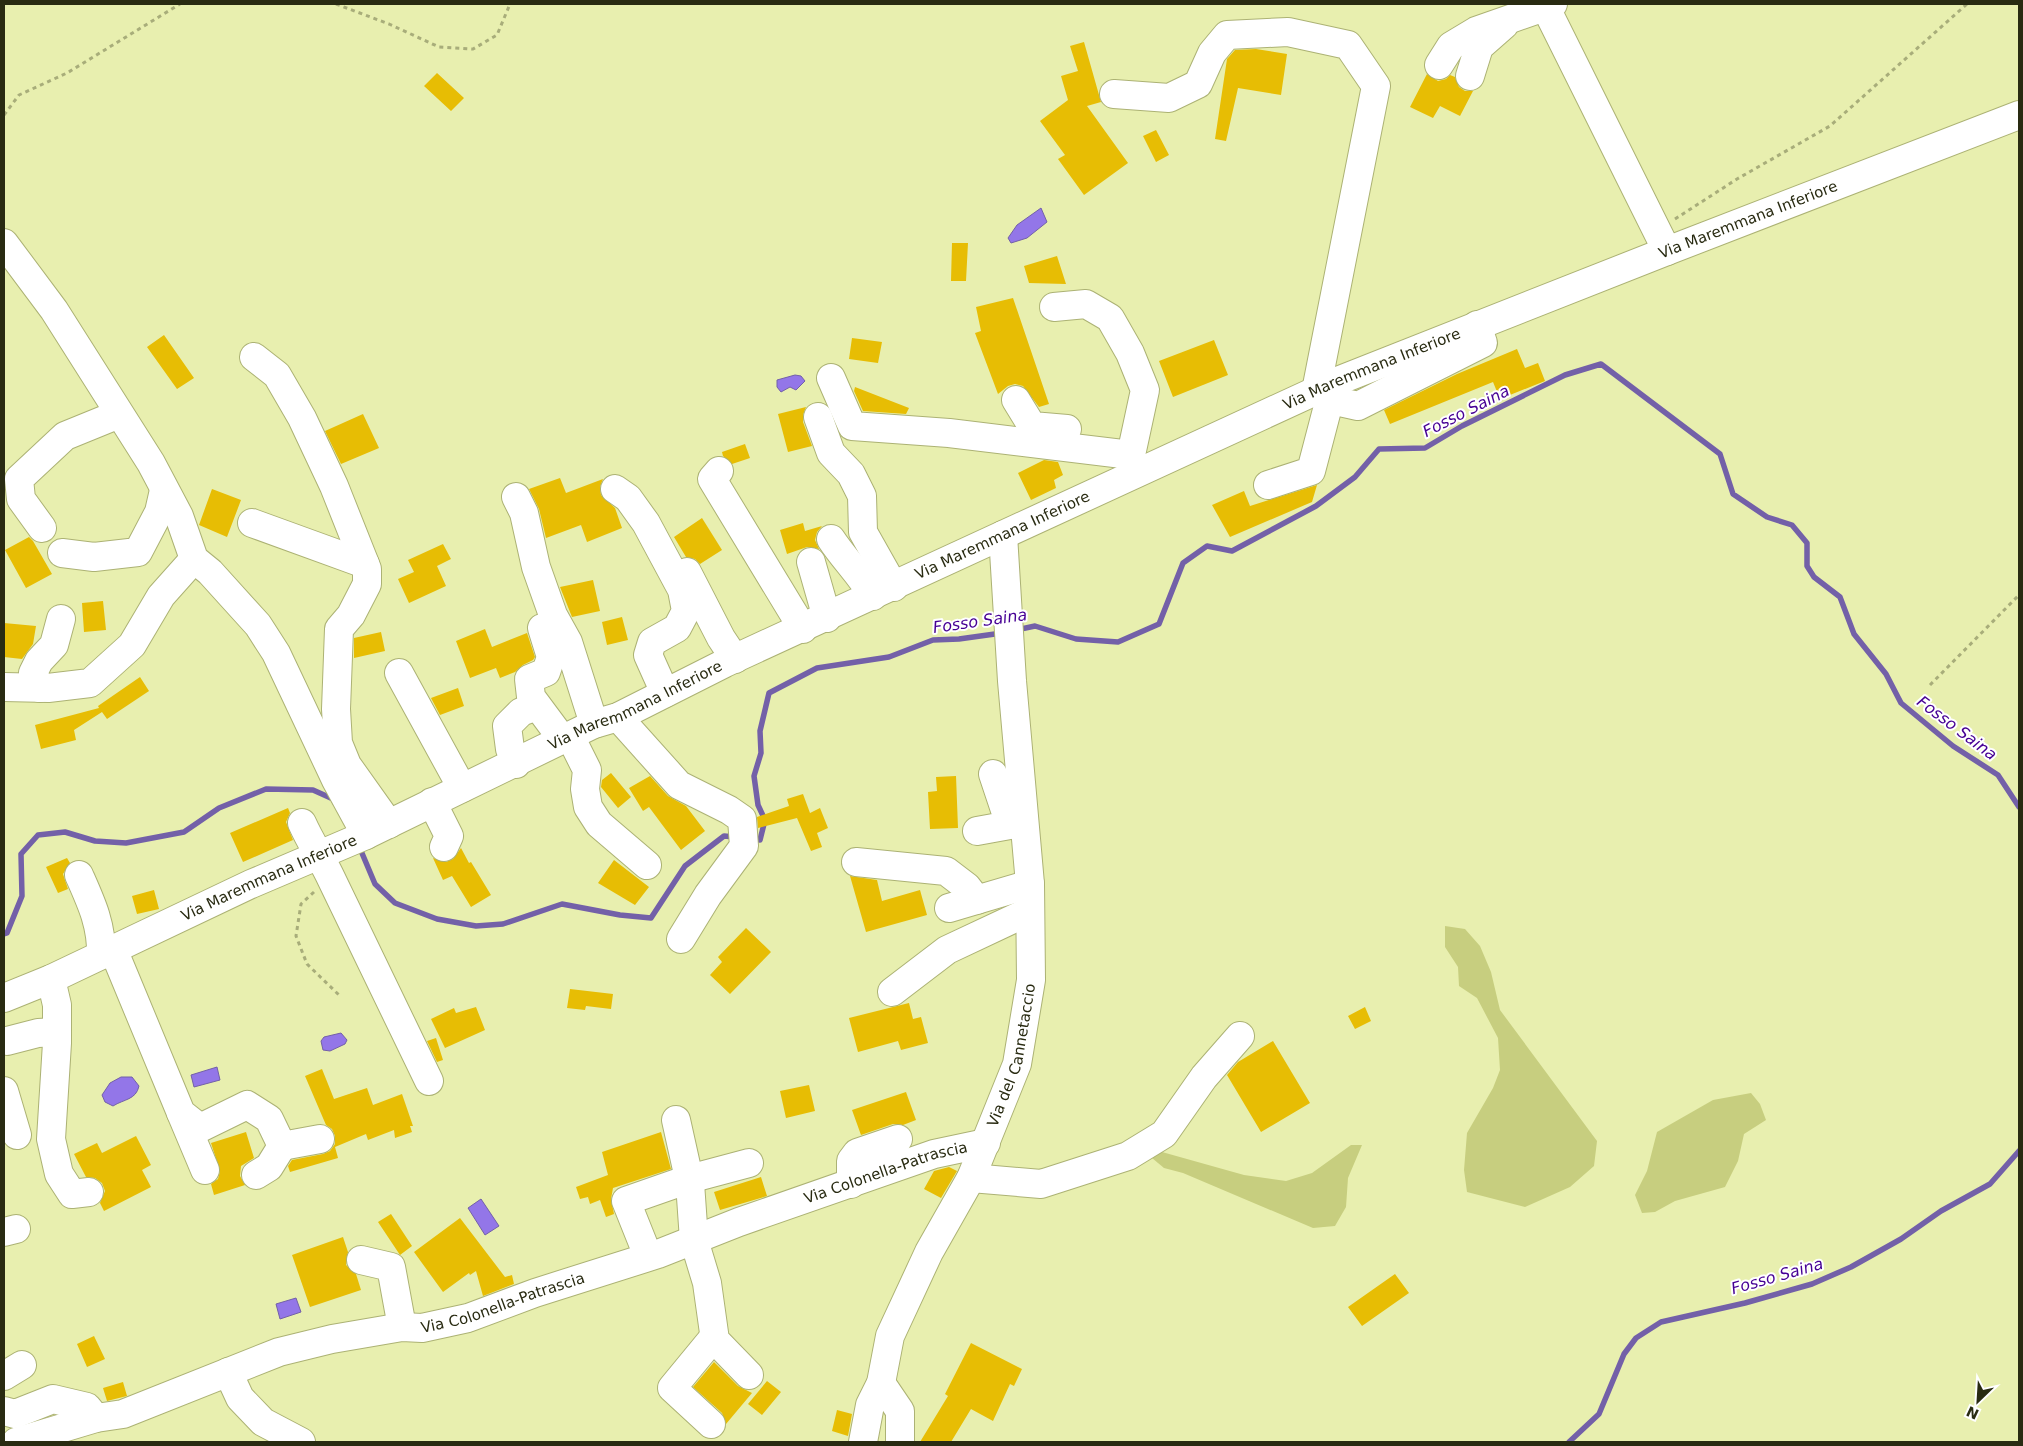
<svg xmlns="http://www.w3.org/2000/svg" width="2023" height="1446" font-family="'DejaVu Sans',sans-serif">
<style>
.green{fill:#c7ce7f}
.water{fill:#9376e8;stroke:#7360a8}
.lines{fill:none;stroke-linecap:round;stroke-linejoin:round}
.stream{stroke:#7360a8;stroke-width:5.5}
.building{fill:#e7bd04}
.minor-casing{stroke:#acb274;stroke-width:30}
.major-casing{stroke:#acb274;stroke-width:30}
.path{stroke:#a8ad7a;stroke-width:3;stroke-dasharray:4 4;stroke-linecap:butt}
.minor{stroke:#fff;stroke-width:28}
.major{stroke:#fff;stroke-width:28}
.labels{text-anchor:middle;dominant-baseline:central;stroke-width:4;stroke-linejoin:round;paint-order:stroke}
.street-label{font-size:15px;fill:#292b12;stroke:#fff}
.water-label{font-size:16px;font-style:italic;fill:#460094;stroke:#fff}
</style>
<rect width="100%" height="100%" fill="#e8efaf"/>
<path class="green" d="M1445,926L1465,929L1480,946L1491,972L1500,1010L1597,1141L1594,1166L1570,1187L1525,1207L1467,1192L1464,1170L1467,1133L1493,1088L1500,1070L1498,1038L1477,998L1459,986L1458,967L1445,947Z
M1751,1093L1760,1104L1766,1120L1744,1134L1738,1161L1725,1187L1675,1201L1655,1212L1642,1213L1635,1195L1647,1171L1657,1132L1713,1100Z
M1351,1145H1362L1348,1178L1346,1207L1335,1226L1313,1228L1183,1173L1164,1168L1152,1158L1162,1152L1244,1175L1286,1181L1312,1173Z"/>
<path class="water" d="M1041,208L1047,222L1027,238L1011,243L1008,238L1017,225Z
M795,375L801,376L805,381L796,390L790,387L781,392L777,387V380Z
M341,1033L347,1040L345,1044L330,1051L323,1050L321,1041L324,1037Z
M217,1067L220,1080L194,1087L191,1075Z
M121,1077H132L139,1086C136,1100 124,1099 113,1106L105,1102L102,1095L110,1083Z
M481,1199L499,1226L485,1235L468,1208Z
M296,1298L301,1312L280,1319L276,1304Z"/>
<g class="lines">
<path class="stream" d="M1016,630L1035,626L1076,639L1118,642L1159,624L1183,563L1207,546L1232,551L1316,506L1355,477L1379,449L1425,448L1462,426L1565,375L1601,364L1720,454L1733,494L1767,517L1792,525L1807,543V566L1814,577L1840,597L1854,634L1886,674L1901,703L1953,746L1998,775L2019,807
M750,839L760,840L765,820L758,805L754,776L761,753L760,731L769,693L817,668L889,657L933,640L959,639L1002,633
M359,846L375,884L395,903L437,919L476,926L503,924L562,904L620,915L651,918L685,866L724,836L735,837
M4,934L7,933L22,896L21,854L38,835L65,832L95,841L126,843L184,832L219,808L266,789L313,790L333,799L335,803
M1569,1442L1599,1414L1624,1354L1636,1338L1661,1322L1745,1303L1812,1284L1851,1267L1901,1239L1941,1211L1990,1184L2019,1151"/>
</g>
<path class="building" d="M1084,42L1101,102L1087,106L1128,163L1084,195L1058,159L1065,155L1040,121L1068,100L1061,76L1078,71L1070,46Z
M1256,49L1287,54L1281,95L1238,88L1226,141L1215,139L1227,59L1235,50Z
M437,73L464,98L451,111L424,86Z
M1427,74L1438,81L1446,79L1450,75L1455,77L1459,87L1465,91H1473L1460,116L1440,106L1433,118L1410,107Z
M1156,130L1169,155L1156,162L1143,136Z
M952,243H968L966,281H951Z
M1057,256L1066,284L1029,283L1024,266Z
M1013,298L1049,404L1039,407L1023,386L1015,384L1008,386L998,394L975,333L981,331L976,307Z
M164,335L194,378L177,389L147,347Z
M852,338L882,342L878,363L849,359Z
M1214,340L1228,375L1173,397L1159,361Z
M1517,349L1525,368L1538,363L1545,381L1500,399L1493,382L1390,424L1384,410L1457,374Z
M855,387L909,408L906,414L863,411L854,391Z
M806,407L803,415V422L812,446L788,452L778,414Z
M363,414L379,448L341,464L325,431Z
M745,444L750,458L732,464L723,456L722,452Z
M1044,460L1058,462L1063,475L1054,480L1056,488L1031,500L1018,473Z
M560,478L566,493L603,479L600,487L601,495L615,508L622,528L587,542L581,525L546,538L539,509L529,489Z
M1317,485L1312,502L1230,537L1212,505L1244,491L1250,506Z
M212,489L241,500L227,537L199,525Z
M702,518L722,550L700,564L695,559L686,557L674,537Z
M803,523L805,531L822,526L817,532L815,540L819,549L807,547L787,554L780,530Z
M29,537L33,541L52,574L26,588L5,550Z
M443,544L451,559L437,566L446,586L409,603L398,579L414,572L408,560Z
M593,580L600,611L572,617L560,587Z
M103,601L106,630L84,632L82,603Z
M622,617L628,640L607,645L602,622Z
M4,623L36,626L33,644L22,659L4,657Z
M485,629L492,647L527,633L535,657L533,660L523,665L515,672L500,678L496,668L470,678L456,641Z
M381,632L385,651L354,658V638Z
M140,677L149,691L107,719L102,712L74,730L76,740L41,749L35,725L99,708L98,706Z
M458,688L464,706L440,715L431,698Z
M611,773L631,797L618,808L601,787L602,780Z
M650,776L668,796L686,806L705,831L681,850L649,807L643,811L629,788Z
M956,776L958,828L930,829L928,792L937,791L936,777Z
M803,794L810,813L820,808L828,828L817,833L822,847L811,851L797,818L758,828L757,817L789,806L787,799Z
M288,808L290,813L286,822L293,840L243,862L230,833Z
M461,848L469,863L471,862L491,895L471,907L452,876L443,880L433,858L446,862L453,859Z
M67,858L70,863L63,874L68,889L58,893L46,867Z
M614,860L649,887L635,905L598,883Z
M850,876L877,880L882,901L920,890L927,915L866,932Z
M154,890L159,909L137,914L132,896Z
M746,928L771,952L730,994L710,975L722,962L718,957Z
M570,989L613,994L611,1009L586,1006L585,1010L567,1008Z
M909,1003L913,1019L921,1017L928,1043L901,1050L898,1041L858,1052L849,1018Z
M476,1007L485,1030L445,1048L431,1019L454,1008L456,1013Z
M1365,1007L1371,1021L1355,1029L1348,1016Z
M436,1038L443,1060L437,1062L427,1041Z
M1273,1041L1310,1103L1261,1132L1227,1075L1238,1062Z
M322,1069L334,1099L367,1088L373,1105L402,1094L413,1126H410L412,1132L395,1138L394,1130L368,1140L366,1134L335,1147L338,1158L290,1172L288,1166L292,1160L323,1154L330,1151L335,1144V1136L332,1129L326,1125L305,1076Z
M809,1085L815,1111L786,1118L780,1091Z
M906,1092L916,1120L903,1125L893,1124L861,1135L852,1110Z
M246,1132L254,1158L241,1166L240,1176L245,1185L214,1195L211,1184L218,1179L220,1171L211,1143Z
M661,1132L671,1169L613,1188L611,1199L614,1214L606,1217L600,1200L590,1204L588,1197L580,1199L576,1187L608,1175L602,1152Z
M136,1136L151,1165L142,1170L151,1187L104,1211L100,1203L105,1191L102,1183L95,1178L86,1177L74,1154L97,1143L102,1153Z
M949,1167L957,1171L941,1198L924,1189L934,1171Z
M761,1177L767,1196L720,1210L714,1192Z
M391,1214L412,1246L400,1255L378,1222Z
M460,1218L505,1277L512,1275L514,1284L483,1296L476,1271L470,1275L469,1273L443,1292L414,1252Z
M343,1237L348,1252L346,1265L356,1274L361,1290L310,1307L292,1255Z
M1395,1274L1409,1293L1362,1326L1348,1307Z
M94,1336L105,1359L87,1367L77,1344Z
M971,1343L1022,1369L1014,1386L1010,1384L993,1421L971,1409L951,1442H920L948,1396L945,1394Z
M714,1362L738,1386L752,1393L726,1424L722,1413L693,1387Z
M767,1381L781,1392L762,1415L748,1404Z
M123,1382L127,1396L107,1401L103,1388Z
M837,1410L852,1414L848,1436L832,1431Z"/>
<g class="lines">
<defs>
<g id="minor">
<path d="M1544,4L1667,251"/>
<path d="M1439,65L1451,46L1476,31L1553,4"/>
<path d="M1470,76L1479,47L1504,25"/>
<path d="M1114,94L1169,98L1198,84L1212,53L1227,35L1288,32L1348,45L1376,86L1316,391"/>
<path d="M4,243L54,310L151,463L179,516L194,559L210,572L258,625L276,653L336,780L366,835"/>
<path d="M1054,307L1086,304L1110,318L1130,353L1145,390L1131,455L1136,473"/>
<path d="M254,357L277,375L302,418L334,486L367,569V584L351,615L339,629L336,709L338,743L347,765L389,824"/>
<path d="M831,378L852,426L949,433L1131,455"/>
<path d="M1330,385L1340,402L1358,406L1483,343L1477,325"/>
<path d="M1016,400L1032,426L1067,429"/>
<path d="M818,417L831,453L851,474L862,496L863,532L894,587"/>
<path d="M719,471L712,479L803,629"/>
<path d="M1268,485L1311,471L1328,406L1322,388"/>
<path d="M615,489L628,498L646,523L682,590L686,611L677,628L652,642L648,655L665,693"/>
<path d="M516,497L524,513L536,567L553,615L568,642L594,724"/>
<path d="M252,523L365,564"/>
<path d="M42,528L21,499L19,479L65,436L119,414"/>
<path d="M831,539C844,559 861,575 873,596"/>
<path d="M62,553L94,557L138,552L159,512L164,490"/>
<path d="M811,562L827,618"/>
<path d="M687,572L721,638L735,659"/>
<path d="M542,628L551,657L546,672L529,679L531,697L563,740"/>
<path d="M399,673L462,788"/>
<path d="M4,687L48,688L90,683L132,645L161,596L194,559"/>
<path d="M40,688L33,673L39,661L54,645L61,619"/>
<path d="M618,717L679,785L729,810L742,819L744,846L708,895L681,939"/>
<path d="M570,736L587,770L585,789L588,807L599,824L647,865"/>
<path d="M516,764L510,749L507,726L521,712L537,706"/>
<path d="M432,802L449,836L444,847"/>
<path d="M302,823C310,841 320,856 329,874L429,1081"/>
<path d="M977,831L1010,825L993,774"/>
<path d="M856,862L946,871L967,887L977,900"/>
<path d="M79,875C91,902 102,925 101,955"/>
<path d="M949,908L1030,884"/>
<path d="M113,949L181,1113L200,1128L247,1105L269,1119L282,1146L320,1139"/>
<path d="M51,979L57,1005V1043L51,1139L59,1174L72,1194L89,1192"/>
<path d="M892,992L947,950L1030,911"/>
<path d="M7,1041L38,1033L57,1032"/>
<path d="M4,1091L17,1135"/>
<path d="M181,1113L205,1170"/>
<path d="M676,1120L690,1183L694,1240L707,1283L715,1340L749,1375"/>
<path d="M256,1175L269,1167L282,1146"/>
<path d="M971,1178L1041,1184L1128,1156L1164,1134L1204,1077L1240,1036"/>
<path d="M851,1184V1161L857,1153L898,1139"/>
<path d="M4,1232L16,1229"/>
<path d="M648,1256L626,1201L689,1179L749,1163"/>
<path d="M361,1260L391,1267L402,1327"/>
<path d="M228,1372L240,1398L263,1422L301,1442"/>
<path d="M4,1376L22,1365"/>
<path d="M881,1383L900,1411V1442"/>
<path d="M4,1411L15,1414L53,1399L87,1407L96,1418"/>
<path d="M711,1424L672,1388L714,1337"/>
<path id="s1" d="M16,1442L96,1418L123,1414L279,1352L332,1339L402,1327L422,1328L468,1318L535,1293L658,1254L739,1222L934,1154L986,1143"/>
<path id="s2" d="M863,1442L870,1405L881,1383L890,1336L929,1252L971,1178L1017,1064L1031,980L1030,884L1012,681L1003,535"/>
</g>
<g id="major">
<path id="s3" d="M4,998L51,979L251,884L366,835L594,724L618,717L725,663L1335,382L1667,251L2019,115"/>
</g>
</defs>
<use href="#minor" class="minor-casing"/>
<use href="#major" class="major-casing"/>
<path class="path" d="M336,4L389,24L439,47L473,49L497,35L510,4
M4,115L19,95L67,73L180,4
M1675,219L1737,179L1830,126L1967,4
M1930,685L2019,595
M314,892L301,904L296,936L307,964L339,995"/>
<use href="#minor" class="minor"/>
<use href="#major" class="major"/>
</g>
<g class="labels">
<g class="street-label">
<text stroke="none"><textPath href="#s3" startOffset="1911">Via Maremmana Inferiore</textPath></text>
<text stroke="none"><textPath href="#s3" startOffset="1506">Via Maremmana Inferiore</textPath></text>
<text stroke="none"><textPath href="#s3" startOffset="1101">Via Maremmana Inferiore</textPath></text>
<text stroke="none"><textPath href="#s3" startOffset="696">Via Maremmana Inferiore</textPath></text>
<text stroke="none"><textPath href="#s3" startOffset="291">Via Maremmana Inferiore</textPath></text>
<text stroke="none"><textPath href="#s2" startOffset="418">Via del Cannetaccio</textPath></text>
<text stroke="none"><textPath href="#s1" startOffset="914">Via Colonella-Patrascia</textPath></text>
<text stroke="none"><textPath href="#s1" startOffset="509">Via Colonella-Patrascia</textPath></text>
</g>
<g class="water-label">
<text transform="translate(1466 411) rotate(-27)">Fosso Saina</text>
<text transform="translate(980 621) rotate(-8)">Fosso Saina</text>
<text transform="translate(1957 728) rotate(37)">Fosso Saina</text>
<text transform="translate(1777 1276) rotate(-16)">Fosso Saina</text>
</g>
</g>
<rect width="2023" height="1446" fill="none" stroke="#292b12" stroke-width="10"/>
<g transform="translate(1978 1401) rotate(205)" stroke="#ffffff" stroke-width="4" paint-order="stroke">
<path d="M0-4L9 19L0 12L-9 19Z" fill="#292b12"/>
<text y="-8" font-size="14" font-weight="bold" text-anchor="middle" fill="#292b12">N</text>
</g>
</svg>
